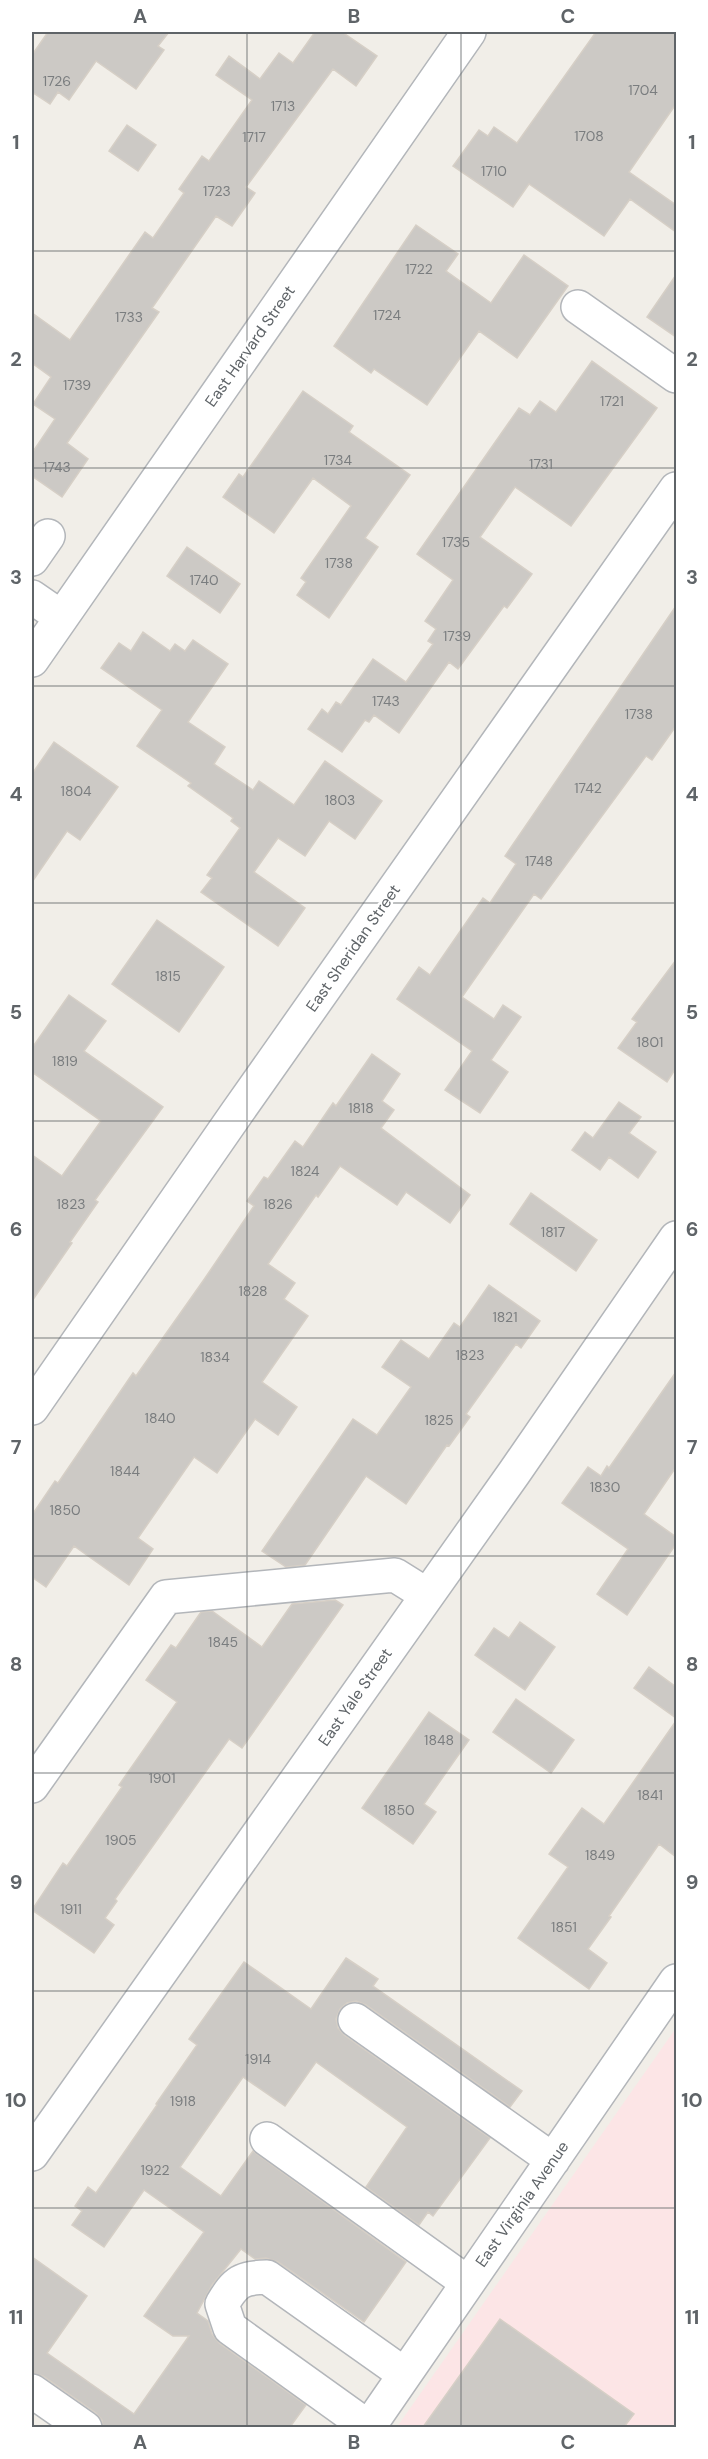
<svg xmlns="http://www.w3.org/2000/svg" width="708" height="2459" font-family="'DM Sans',sans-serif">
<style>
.medical{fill:#fce5e6}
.building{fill:#ccc9c5;stroke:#d6cfc6;stroke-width:1.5}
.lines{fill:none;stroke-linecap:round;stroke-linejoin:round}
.minor-casing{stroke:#b3b6ba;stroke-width:36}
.minor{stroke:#fff;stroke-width:33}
.grid{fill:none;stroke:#5f6468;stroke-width:1.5;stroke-opacity:0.55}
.labels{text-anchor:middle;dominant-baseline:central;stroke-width:5;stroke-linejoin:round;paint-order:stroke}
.number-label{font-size:14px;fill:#7a7d7f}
.street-label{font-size:16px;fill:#5f6468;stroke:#fff}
.neatline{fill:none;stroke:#5f6468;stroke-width:2}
.grid-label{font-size:20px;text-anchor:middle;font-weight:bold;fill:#5f6468}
</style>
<rect width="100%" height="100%" fill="#f1eee8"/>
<path class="medical" d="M676,2028V2427H397Z"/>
<path class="building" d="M48,32H169L158,46L164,50L136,89L96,61L69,100L58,92L50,104L32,92V55Z
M315,32H342L377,56L356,86L333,69L246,187L255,193L232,226L216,216L152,308L159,312L67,443L88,459L62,497L32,476V453L55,419L33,404L51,377L32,363V313L70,340L145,232L153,238L184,193L179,189L202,156L209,161L252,100L216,75L229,56L260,79L279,53L293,63Z
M596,32H676V104L629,172L676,205V232L630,199L604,236L529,184L513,207L453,166L479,130L488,136L494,127L517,143Z
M127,125L156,145L138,171L109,151Z
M416,225L458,254L446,271L491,303L524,255L568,286L517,358L479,331L427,405L374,369L371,373L334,346Z
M676,275V337L647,317Z
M592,361L657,408L571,526L515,487L480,537L532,574L507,608L504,606L458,669L449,662L399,733L374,715L369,722L365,720L342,752L308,729L322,709L328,714L336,702L341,705L373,659L406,682L433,644L428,641L436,629L425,621L453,580L417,554L519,408L530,415L540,401L556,412Z
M303,391L353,426L349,432L410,475L365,538L378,547L329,618L297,595L306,582L301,578L351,506L313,478L274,533L223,497L239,474L243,477Z
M187,547L240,584L220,613L167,576Z
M676,606V726L652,760L646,756L541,899L534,894L462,997L494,1019L503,1005L521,1017L491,1060L508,1072L480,1113L445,1090L472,1051L397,999L419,967L430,975L483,898L490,903L516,864L505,856Z
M143,632L170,651L175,644L185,651L193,640L228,664L188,722L225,747L214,764L253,790L259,781L294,805L325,761L382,801L355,839L329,821L305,856L278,838L254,872L305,908L278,946L201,892L212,878L207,875L240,828L231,821L233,818L188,786L191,783L137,746L162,710L101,668L119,643L131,651Z
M54,742L118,787L80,840L67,831L32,882V774Z
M157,920L224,967L179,1032L112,984Z
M676,960V1068L667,1082L618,1048L637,1022L632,1019Z
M69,995L106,1021L84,1051L163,1107L95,1200L98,1202L70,1242L72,1243L32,1301V1155L62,1176L101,1121L32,1072V1048Z
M372,1054L400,1074L382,1101L394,1110L381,1128L470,1195L450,1223L406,1192L397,1205L340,1166L318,1197L316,1195L268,1264L295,1283L284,1299L308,1316L262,1382L297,1407L278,1435L255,1419L217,1473L194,1457L138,1538L153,1549L129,1585L74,1546L46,1587L32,1577V1515L55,1481L58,1483L133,1373L136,1376L203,1281L254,1206L247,1201L264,1177L268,1179L295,1141L303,1147L333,1103L336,1106Z
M619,1102L641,1117L629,1133L656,1152L638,1178L609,1157L600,1170L572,1150L585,1132L593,1138Z
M531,1193L597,1240L576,1271L510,1224Z
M489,1285L540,1321L521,1348L516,1344L466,1414L470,1417L449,1446L447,1445L406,1504L366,1476L305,1565L286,1567L262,1551L353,1419L377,1435L411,1387L382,1367L401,1340L429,1359L454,1323L460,1327Z
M676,1372V1467L644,1514L676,1537V1544L627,1615L597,1594L628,1549L562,1503L588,1467L601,1476L607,1466L609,1468Z
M335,1600L343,1605L242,1748L229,1739L115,1899L117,1901L105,1918L114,1925L94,1953L32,1910L63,1863L67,1866L122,1787L119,1785L177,1702L146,1680L171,1645L176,1648L201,1612L212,1611L262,1647L292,1604Z
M520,1622L555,1647L525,1690L475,1655L494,1628L509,1638Z
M649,1667L676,1687V1718L634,1688Z
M516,1699L574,1740L551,1773L493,1732Z
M429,1712L469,1740L424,1804L436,1812L413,1844L362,1808Z
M676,1721V1857L659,1844L609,1916L611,1917L588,1949L607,1963L589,1989L518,1938L568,1867L549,1854L582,1808L604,1824Z
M346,1958L378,1979L373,1986L522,2091L510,2107L366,2005L356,2001L347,2003L340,2009L336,2019L338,2028L344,2035L490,2138L433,2216L428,2212L419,2225L366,2187L407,2127L316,2062L285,2106L243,2077L180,2167L221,2196L253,2151L406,2262L364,2322L278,2262L266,2258L255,2259L241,2249L212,2285L197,2313L208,2321L212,2334L219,2343L306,2405L290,2427H103L102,2420L96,2413L43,2376L32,2373V2257L87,2296L47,2353L134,2414L189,2336H173L144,2316L204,2232L144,2190L104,2247L72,2225L82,2211L75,2206L88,2187L96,2193L157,2105L156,2104L197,2045L189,2039L244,1962L311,2009Z
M500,2319L634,2414L624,2427H423Z"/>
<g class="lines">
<defs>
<path id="minor" d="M578,307L676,376
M32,559L48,536
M32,597L61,617
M32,660L469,32
M32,1408L236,1114L676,489
M32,1786L166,1597L395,1575L427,1595
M355,2020L553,2160
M267,2139L468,2283
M32,2154L514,1473L676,1238
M32,2391L85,2428
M368,2427L230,2328L222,2304C236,2281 241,2278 267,2277L404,2374
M368,2428L676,1981"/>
</defs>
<use href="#minor" class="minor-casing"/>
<use href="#minor" class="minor"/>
</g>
<path class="grid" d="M247,32V2428M461,32V2428M32,251H676M32,468H676M32,686H676M32,903H676M32,1121H676M32,1338H676M32,1556H676M32,1773H676M32,1991H676M32,2208H676"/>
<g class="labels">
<g class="number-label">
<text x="57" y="81">1726</text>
<text x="643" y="90">1704</text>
<text x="283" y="106">1713</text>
<text x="589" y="136">1708</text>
<text x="254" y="137">1717</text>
<text x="494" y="171">1710</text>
<text x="217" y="191">1723</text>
<text x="419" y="269">1722</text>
<text x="387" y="315">1724</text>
<text x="129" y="317">1733</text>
<text x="77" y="385">1739</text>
<text x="612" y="401">1721</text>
<text x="338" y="460">1734</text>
<text x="541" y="464">1731</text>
<text x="57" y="467">1743</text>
<text x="456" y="542">1735</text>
<text x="339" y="563">1738</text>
<text x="204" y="580">1740</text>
<text x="457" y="636">1739</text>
<text x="386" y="701">1743</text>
<text x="639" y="714">1738</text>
<text x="588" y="788">1742</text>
<text x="76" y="791">1804</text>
<text x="340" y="800">1803</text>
<text x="539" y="861">1748</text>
<text x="168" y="976">1815</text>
<text x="650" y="1042">1801</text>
<text x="65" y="1061">1819</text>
<text x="361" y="1108">1818</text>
<text x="305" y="1171">1824</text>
<text x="71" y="1204">1823</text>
<text x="278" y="1204">1826</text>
<text x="553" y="1232">1817</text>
<text x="253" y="1291">1828</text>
<text x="505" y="1317">1821</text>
<text x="470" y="1355">1823</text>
<text x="215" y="1357">1834</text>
<text x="160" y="1418">1840</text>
<text x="439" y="1420">1825</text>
<text x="125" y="1471">1844</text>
<text x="605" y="1487">1830</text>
<text x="65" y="1510">1850</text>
<text x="223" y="1642">1845</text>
<text x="439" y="1740">1848</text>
<text x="162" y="1778">1901</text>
<text x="650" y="1795">1841</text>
<text x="399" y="1810">1850</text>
<text x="121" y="1840">1905</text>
<text x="600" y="1855">1849</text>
<text x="71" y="1909">1911</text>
<text x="564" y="1927">1851</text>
<text x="258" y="2059">1914</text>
<text x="183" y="2101">1918</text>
<text x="155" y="2170">1922</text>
</g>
<g class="street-label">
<text transform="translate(250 346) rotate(-55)">East Harvard Street</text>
<text transform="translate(353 948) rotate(-55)">East Sheridan Street</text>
<text transform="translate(355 1697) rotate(-55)">East Yale Street</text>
<text transform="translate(522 2204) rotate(-55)">East Virginia Avenue</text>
</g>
</g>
<rect width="708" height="2459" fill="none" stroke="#ffffff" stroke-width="66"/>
<rect x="33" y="33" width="642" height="2393" class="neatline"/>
<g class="grid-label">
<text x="140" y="23">A</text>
<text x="354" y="23">B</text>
<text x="568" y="23">C</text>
<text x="16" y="149">1</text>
<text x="692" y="149">1</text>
<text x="16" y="366">2</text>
<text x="692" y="366">2</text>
<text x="16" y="584">3</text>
<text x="692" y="584">3</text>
<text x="16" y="801">4</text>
<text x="692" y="801">4</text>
<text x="16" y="1019">5</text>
<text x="692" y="1019">5</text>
<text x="16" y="1236">6</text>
<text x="692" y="1236">6</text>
<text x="16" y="1454">7</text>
<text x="692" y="1454">7</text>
<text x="16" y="1671">8</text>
<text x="692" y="1671">8</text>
<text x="16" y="1889">9</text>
<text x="692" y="1889">9</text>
<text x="16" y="2107">10</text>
<text x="692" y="2107">10</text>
<text x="16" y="2324">11</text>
<text x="692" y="2324">11</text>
<text x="140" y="2449">A</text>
<text x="354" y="2449">B</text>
<text x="568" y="2449">C</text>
</g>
</svg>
